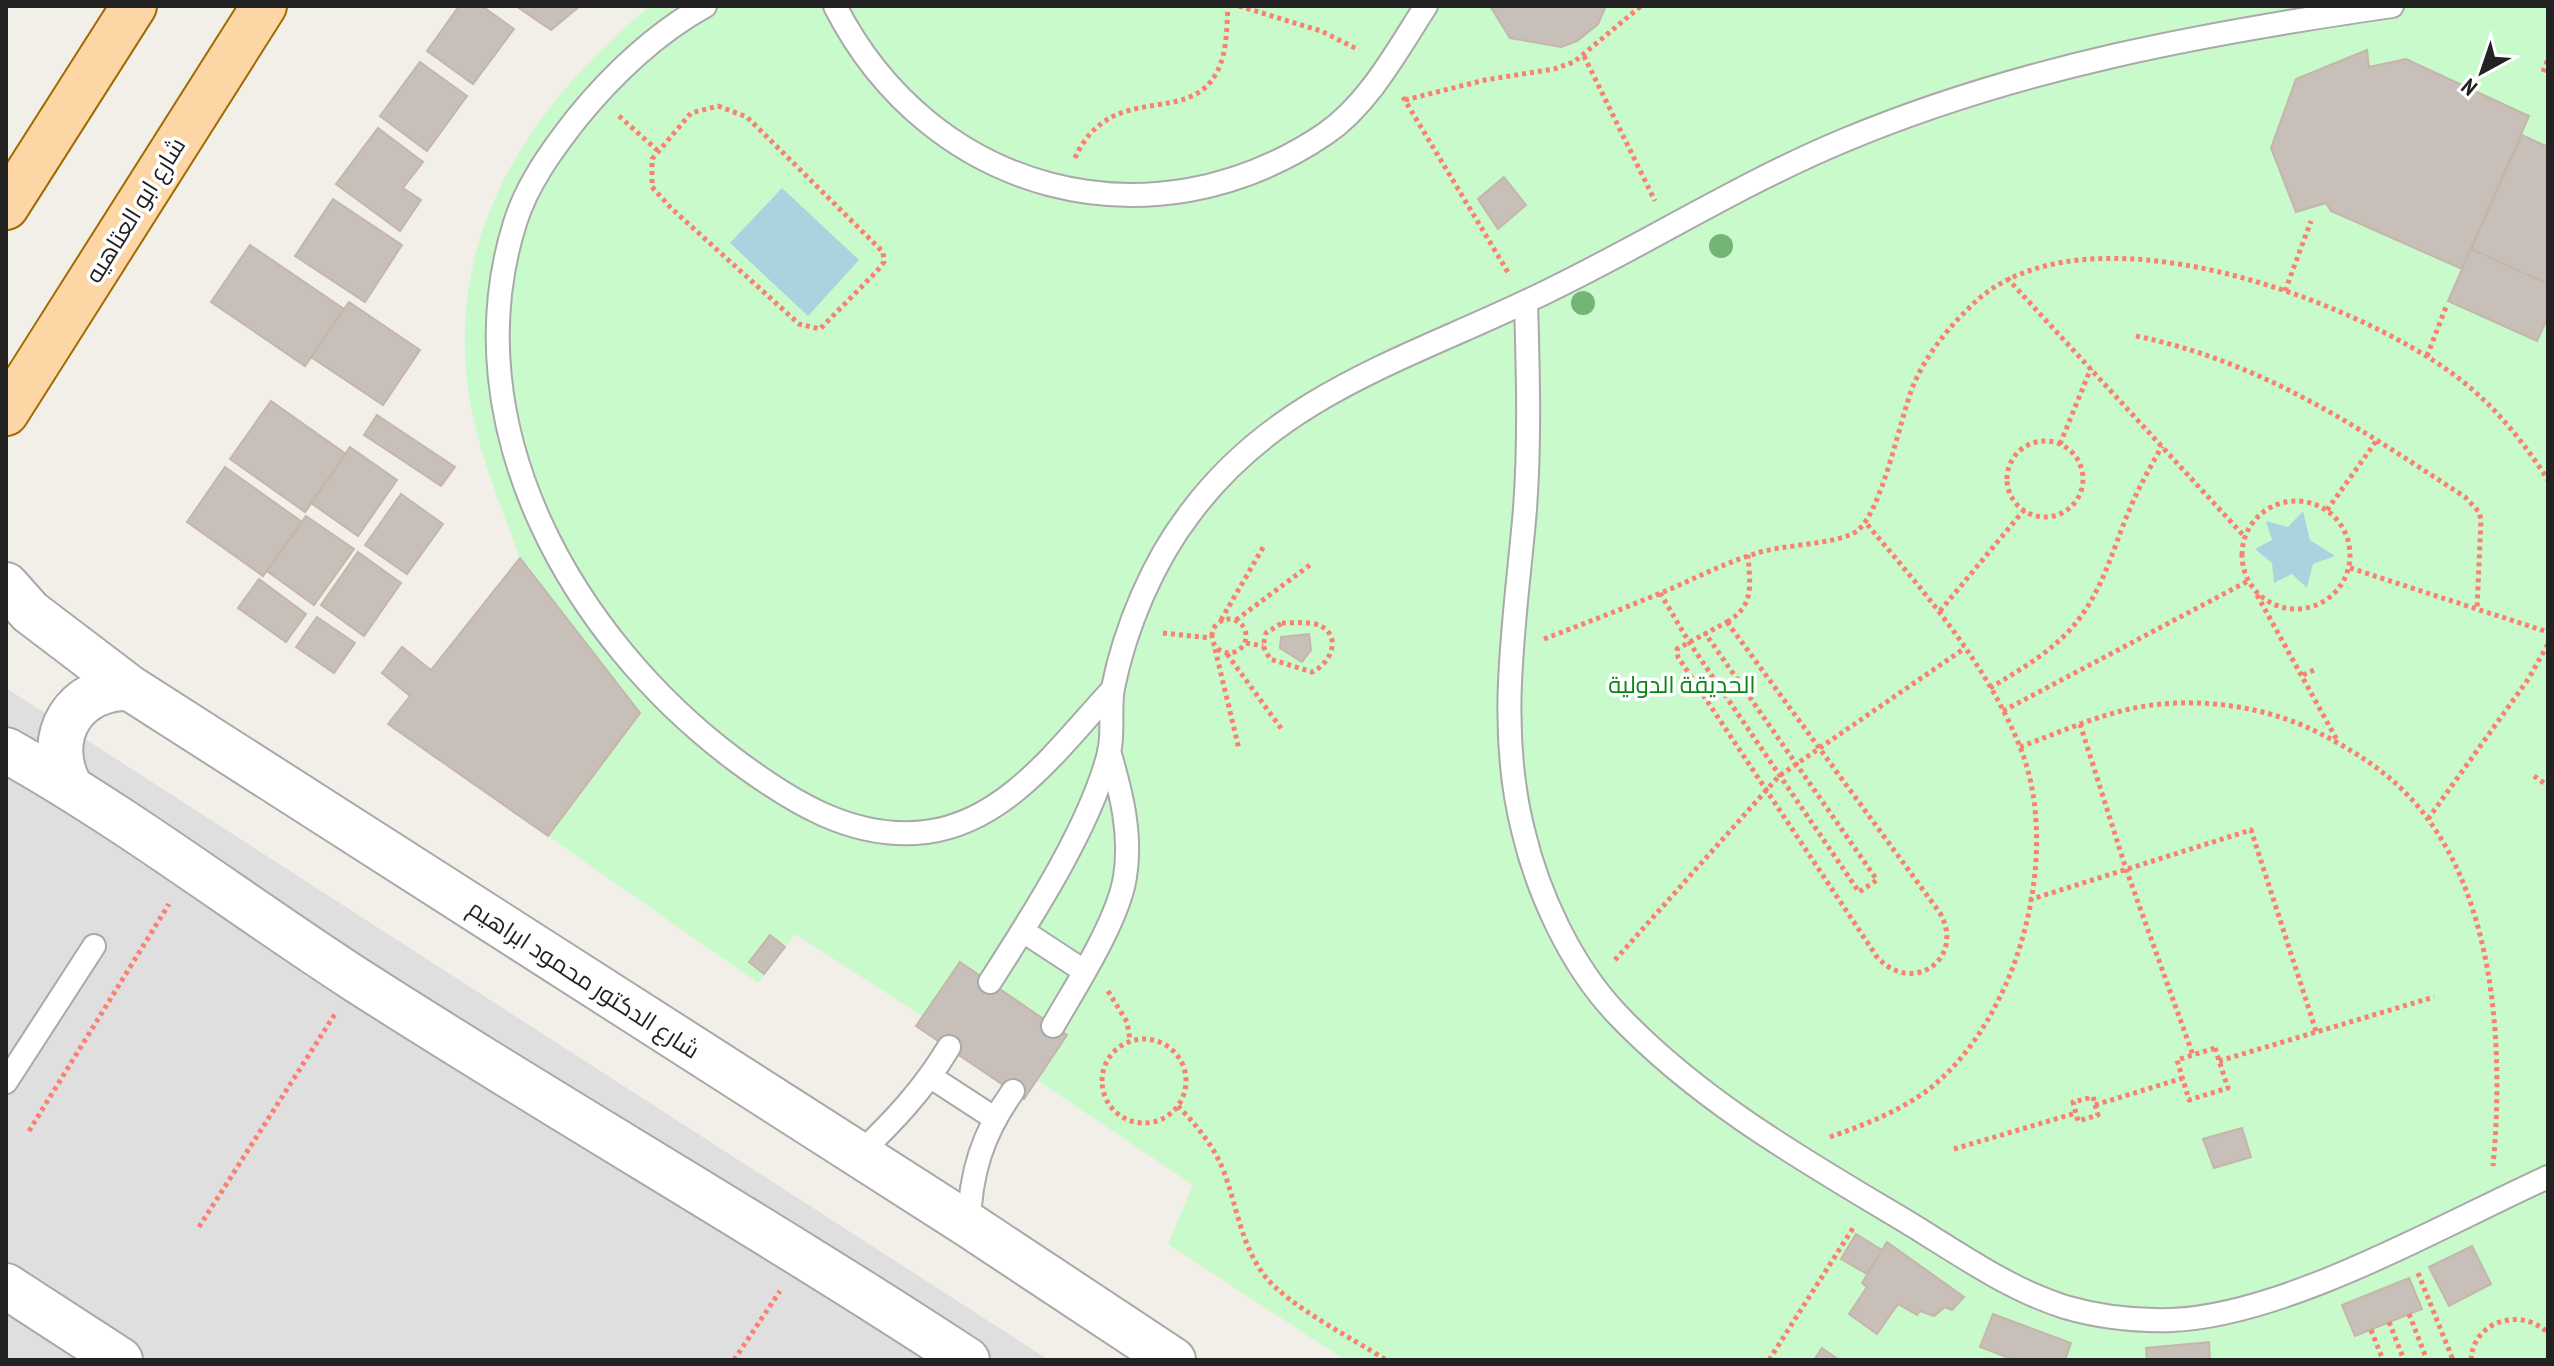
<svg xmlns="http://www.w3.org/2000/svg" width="2554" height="1366" font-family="'PT Sans Narrow',Cairo,sans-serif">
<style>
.residential{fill:#e0dfdf}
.park{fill:#c8facc}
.water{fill:#aad3df}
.building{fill:#c7bfb8;stroke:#c4b6ab;stroke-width:2}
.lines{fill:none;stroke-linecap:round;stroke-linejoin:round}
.service-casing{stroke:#a9a9a9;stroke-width:26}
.minor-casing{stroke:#a9a9a9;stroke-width:48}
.primary-casing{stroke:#a06b00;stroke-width:48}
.path{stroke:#fa8072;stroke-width:5;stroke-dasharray:4 4;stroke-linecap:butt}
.service{stroke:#fff;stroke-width:22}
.minor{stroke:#fff;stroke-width:44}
.primary{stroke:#fcd6a4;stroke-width:44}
.tree{fill:#74b475}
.labels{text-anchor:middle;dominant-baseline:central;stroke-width:7;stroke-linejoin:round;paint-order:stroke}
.street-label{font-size:24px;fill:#222;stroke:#fff}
.park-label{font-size:24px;fill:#0c8416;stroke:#fff}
</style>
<rect width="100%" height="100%" fill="#f2efe9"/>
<path class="residential" d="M6,688L1049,1360H6Z"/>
<path class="park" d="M650,6H2548V1360H1345L1168,1244L1193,1185L1037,1080L1024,1099L916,1026L922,1016L795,934L758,983L388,724L410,696L382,673L402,647L431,670L520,558C500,503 476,448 468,389C447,230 531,104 650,6Z"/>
<path class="water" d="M782,188L859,260L808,316L730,243Z
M2303,511L2310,540L2335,556L2313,564L2307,588L2292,574L2274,583L2272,563L2255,549L2272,540L2266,521L2288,527Z"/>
<path class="building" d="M459,6H482L514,29L473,84L427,51Z
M516,6H580L551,30Z
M1490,6H1606L1598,24L1577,41L1561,47L1510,38Z
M2367,50L2369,67L2406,59L2529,116L2462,269L2331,211L2326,203L2296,212L2271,148L2296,79Z
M420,62L467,96L427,151L380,116Z
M378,128L423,162L403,188L421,200L400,231L336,184Z
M2522,135L2548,147V284L2471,249Z
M1504,177L1526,205L1498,229L1478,199Z
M333,199L402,245L365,302L295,256Z
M250,245L344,309L305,366L211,302Z
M2471,249L2548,284V317L2537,341L2448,301Z
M349,302L420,350L383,405L311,357Z
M271,401L346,454L305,512L230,459Z
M377,415L455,467L441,486L364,435Z
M350,447L397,480L358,536L311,503Z
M225,467L302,522L263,576L187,522Z
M401,494L443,524L407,574L365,545Z
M306,516L354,549L314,605L267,571Z
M358,552L401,583L364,636L321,605Z
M520,558L640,713L548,836L388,724L410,696L382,673L402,647L431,670Z
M259,579L306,614L286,642L238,608Z
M317,617L355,643L334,673L296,647Z
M1309,634L1311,650L1302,662L1280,648L1281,637Z
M770,935L785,947L764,974L749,962Z
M960,962L1067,1035L1024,1099L916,1026Z
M2242,1128L2251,1157L2214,1168L2203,1139Z
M1856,1234L1882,1250L1867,1274L1841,1259Z
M1887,1242L1964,1297L1952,1310L1945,1307L1934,1316L1920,1311L1917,1315L1898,1304L1877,1334L1849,1314L1867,1287L1862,1283Z
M2472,1246L2491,1284L2449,1306L2429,1267Z
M2409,1278L2422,1309L2355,1336L2342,1305Z
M1993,1314L2071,1343L2065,1360H2014L1980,1347Z
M2209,1342L2210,1360H2147L2146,1348Z
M1822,1348L1839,1360H1814Z"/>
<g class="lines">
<defs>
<path id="service" d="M705,6C657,32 611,76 577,118C552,150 527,184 515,223C451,427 574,639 734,759C790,801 853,841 926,832C1007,822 1060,746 1112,690
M835,6C930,193 1150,252 1325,134C1369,104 1398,49 1426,6
M1526,302C1528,371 1530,440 1525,509C1516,617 1496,723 1523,830C1538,894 1571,965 1616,1013C1699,1101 1805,1161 1907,1222C1958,1253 2008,1289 2065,1307C2099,1317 2137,1321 2172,1320C2287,1315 2442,1225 2548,1177
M1023,931L1084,971
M990,982C1031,918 1090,827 1109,753C1114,732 1109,709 1113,688C1125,628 1153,561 1191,512C1276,398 1400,361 1523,303C1632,253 1734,186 1845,140C2020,67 2205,33 2392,6
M1053,1026C1076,986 1118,921 1125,877C1132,834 1121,792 1109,751
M931,1077L994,1118
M6,1082L94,946
M858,1155C893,1122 924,1089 949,1047
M969,1225C970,1173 983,1133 1013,1091"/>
<path id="minor" d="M6,585L30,612L130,688L969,1225L1173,1360
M6,750C127,818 238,903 355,979C557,1109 766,1228 967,1360
M69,785C44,736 75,686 130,688
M6,1286L120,1360"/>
<path id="primary" d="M6,207L134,6
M6,413L264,6"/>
</defs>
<use href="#service" class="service-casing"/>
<use href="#minor" class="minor-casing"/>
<use href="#primary" class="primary-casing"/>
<path class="path" d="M1239,6L1321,31L1359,50
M1584,56L1655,201
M2543,72L2548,59
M1403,97L1509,274
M1405,100L1485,80L1554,69L1574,62L1641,6
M718,106L747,117L883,252L884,262L877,271L820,329L799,324L671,208L652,187V159L691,113Z
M619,116L657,150
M1075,158C1114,72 1201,137 1223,56C1227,40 1227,22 1228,6
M2007,278L2244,536
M2285,291L2311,221
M2136,336C2263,362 2359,428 2465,497L2479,512L2481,520L2477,609
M2427,356L2446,307
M2007 479a38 38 0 1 1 76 0a38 38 0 1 1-76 0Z
M2060,444L2091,368
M2242 555a54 54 0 1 1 108 0a54 54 0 1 1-108 0Z
M2327,510L2377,440
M2350,568L2548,632
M1660,593L1689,642L1859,892L1877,880L1705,633
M2257,595L2337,740
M1940,611L2024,510
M1212 636a17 17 0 1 1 34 0a17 17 0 1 1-34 0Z
M1221,620L1265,544
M1236,620L1310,565
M1727,622L1940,913C1966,959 1912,996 1877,957L1678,657L1677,649Z
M1727,622C1755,605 1750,585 1748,555
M1282,623C1293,623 1311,621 1321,626C1343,638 1329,665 1312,672L1270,659L1263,646L1266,633Z
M1163,633L1211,638
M1544,639C1583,624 1622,609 1661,593C1692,580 1722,564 1754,554C1781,544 1837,545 1857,531C1882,512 1900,419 1913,386C1926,355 1948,328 1972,305C2081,198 2353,298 2457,377C2494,405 2523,441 2548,480
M1246,643L1263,646
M1215,649L1239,749
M1227,654L1283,731
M2303,675L2316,669
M1990,688C2016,672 2043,657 2065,635C2102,598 2111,552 2131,506C2140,485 2151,466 2162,446
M2003,711L2248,581
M2080,724L2126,869L2193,1055
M2020,747C2063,731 2106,711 2152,705C2209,698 2272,708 2323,735C2356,752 2390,774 2415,803C2496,895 2504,1050 2493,1166
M2534,776L2548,786
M2428,819L2529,678L2548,644
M2029,900L2251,830L2316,1031
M1615,960L1779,776L1965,648
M1108,991L1127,1022L1130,1040
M1102 1081a42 42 0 1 1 84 0a42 42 0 1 1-84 0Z
M2215,1048L2228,1088L2189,1100L2177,1060Z
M2219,1061L2434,997
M2093,1097L2098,1115L2078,1121L2073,1102Z
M2095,1105L2183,1078
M1178,1106C1197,1126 1214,1146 1224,1172C1237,1207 1241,1244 1264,1275C1288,1306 1352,1338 1386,1360
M29,1131L169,904
M1830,1137C1864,1125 1898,1112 1928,1090C2019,1019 2063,853 2020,747C1986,662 1924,592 1866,523
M1954,1149L2076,1113
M199,1227L335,1014
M2418,1273L2453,1360
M2409,1314L2427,1360
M2389,1322L2404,1360
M2371,1330L2383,1360
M734,1360L780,1291
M1769,1360L1855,1225
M2471,1360C2473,1320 2522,1307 2548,1333"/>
<use href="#service" class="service"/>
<use href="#minor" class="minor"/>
<use href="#primary" class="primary"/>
</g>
<g class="tree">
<circle cx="1721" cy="246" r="12"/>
<circle cx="1583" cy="303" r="12"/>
</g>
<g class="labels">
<g class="street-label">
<text transform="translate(135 210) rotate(-58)">شارع ابو العتاهيه</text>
<text transform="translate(584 979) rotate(33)">شارع الدكتور محمود ابراهيم</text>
</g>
<g class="park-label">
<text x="1682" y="684">الحديقة الدولية</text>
</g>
</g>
<rect width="2554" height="1366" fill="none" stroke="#222222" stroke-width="16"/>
<g transform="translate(2482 72) rotate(220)" stroke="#ffffff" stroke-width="6" paint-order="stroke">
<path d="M0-6L14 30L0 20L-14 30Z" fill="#222222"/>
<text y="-12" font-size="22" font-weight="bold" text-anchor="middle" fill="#222222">N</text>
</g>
</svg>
